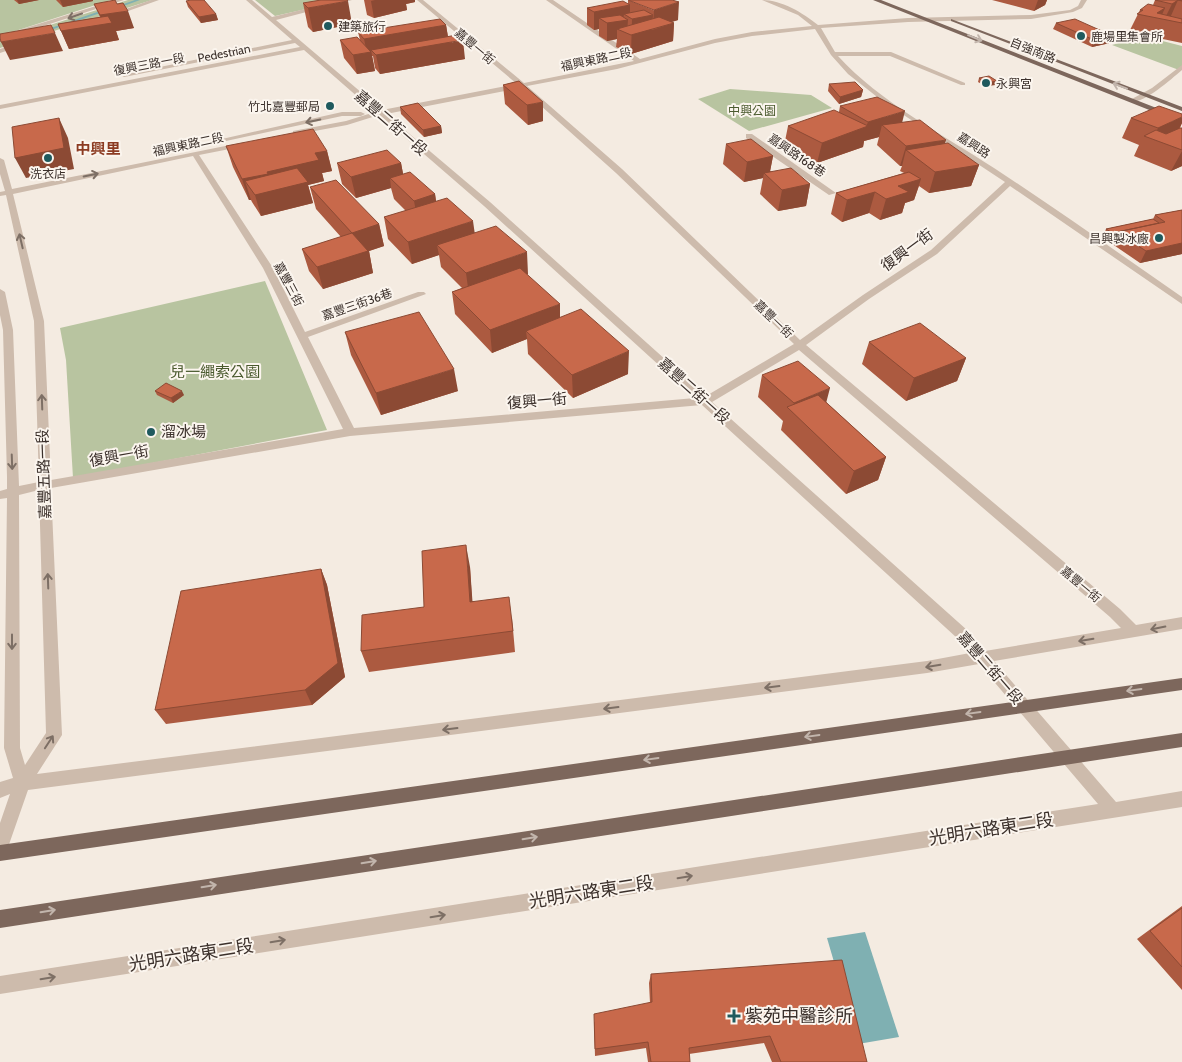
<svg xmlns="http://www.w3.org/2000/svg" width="1182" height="1062" font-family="Cabin,'Noto Sans TC',sans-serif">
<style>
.green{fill:#b8c4a0}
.water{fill:#7fb0b2}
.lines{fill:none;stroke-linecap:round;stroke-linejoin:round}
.stream{fill:#7fb0b2;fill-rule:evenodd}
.minor{fill:#cdbbac;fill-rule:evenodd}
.major{fill:#7d675c;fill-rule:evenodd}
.wall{fill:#ac5a40}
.shaded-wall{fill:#8c4a34}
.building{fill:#c8694b;stroke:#8c4a34}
.oneway{stroke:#7d6f65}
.oneway2{stroke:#c2b5ac}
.poi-dot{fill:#1f5a5e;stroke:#fbf5ee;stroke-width:2}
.labels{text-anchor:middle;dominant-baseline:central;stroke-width:4;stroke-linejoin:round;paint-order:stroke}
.far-poi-label{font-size:12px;fill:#3b302b;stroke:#fbf5ee;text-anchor:start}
.far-street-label{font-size:12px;fill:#3b302b;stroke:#fbf5ee}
.far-park-label{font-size:12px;fill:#4a5a2e;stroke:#fbf5ee}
.street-label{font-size:15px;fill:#3b302b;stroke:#fbf5ee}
.far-quarter-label{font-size:15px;font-weight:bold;fill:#8c3b22;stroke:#fbf5ee}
.park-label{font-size:15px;fill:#4a5a2e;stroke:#fbf5ee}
.poi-label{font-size:15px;fill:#3b302b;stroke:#fbf5ee;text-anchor:start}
.near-street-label{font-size:18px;fill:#3b302b;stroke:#fbf5ee}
.near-poi-label{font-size:18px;fill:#3b302b;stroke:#fbf5ee;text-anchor:start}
</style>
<rect width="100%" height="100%" fill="#f4ebe1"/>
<path class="green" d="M0,0H111L0,36Z
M128,0H152L0,48V41Z
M255,0H327L333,3L275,16Z
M1143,36L1182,46V68L1179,70L1112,45Z
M730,89L811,95L832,108L749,131L698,99Z
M265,281L327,430L73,478L66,360L60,328Z"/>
<path class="water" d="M865,932L899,1037L858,1044L827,938Z"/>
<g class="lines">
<path class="stream" d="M135,0H140L118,8L115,7Z
M106,9L109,10L45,32L42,31Z"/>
<path class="minor" d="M115,0H124L0,40V36Z
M151,0H159L114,16L109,15Z
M246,0H252L272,17L342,0H352L276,20L382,110L517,84L417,0H423L524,83L634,61L546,0H553L640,59L715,39L752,32L812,26L798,15L762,0C782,0 803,13 818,25L908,18L1031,15L1070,10L1078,6L1081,0H1087L1082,8L1073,12L1031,19L908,22L821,28L835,52H891L965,83V85H961L890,56H838C880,102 942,134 994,168C1058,210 1120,254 1182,297V304L1010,186L937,254L869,299L806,345L1120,609L1136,625L1182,617V629L994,661L1116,802L1182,791V807L0,994V976L1098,804L979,664L927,673L28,790L6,853L0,855V823L10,794L0,798V782L13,778L4,748L7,498L0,499V491L7,489V477L3,330L0,315V289L5,292L13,330L19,486L39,482L34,321L6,195L0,196V192L5,191L0,174V158L4,160L12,189L245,142V146L199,155L273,268L305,332L418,292H424L426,294L308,337L354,428L695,398L484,206L379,115L347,125L293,135V131L346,121L375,112L304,50L0,109V105L300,47L295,43L124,77L121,75L292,40ZM815,29L831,55L848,74L881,100L1005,182L931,250L863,295L800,340L622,169L527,86L617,69L715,43L752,36ZM521,88L616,173L794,344L706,396L490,202L386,114ZM193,156L263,268L343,429L51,480L44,321L13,194ZM799,350L1110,617L1121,628L985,651L967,630L712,402ZM702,405L957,638L970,653L927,661L37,774L62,735L51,488L350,436ZM39,490L46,733L25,765L20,748L19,495Z
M22,42L24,45L0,53V49Z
M1182,65V70C1170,80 1145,103 1130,102V100L1152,88Z
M342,112H361L365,114L361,116H342L226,141L222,139Z
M746,134H752L836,193L829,195L746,138Z"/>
<path class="major" d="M873,0H881L1182,118V123Z
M951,19L1182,107V111L951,21Z
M1182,678V690L0,861V845Z
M1182,733V747L0,928V910Z"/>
</g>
<path class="wall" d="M14,0H39L19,4Z
M56,0H93V1L63,7Z
M364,0H415V2L406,4L407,10L374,18L367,15Z
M628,0L678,20L671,22L674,23L673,41L631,54L616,47L617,39L607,41L599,36V29L594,30L587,25V8L628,4Z
M992,0H1047L1045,5L1034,11Z
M1155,0H1182V43L1129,32L1140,10L1153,5Z
M186,1L216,14L218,20L201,23L188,7Z
M303,3L352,24L313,32L308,27Z
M94,4H117L134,28L116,31L119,40L69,49L58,24L100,17Z
M1056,23L1113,36L1110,43L1092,47L1053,29Z
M446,25L448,37L465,59L380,74L375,68L373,56H372L375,71L357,74L344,58L340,40H360L358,32Z
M979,78L997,81L995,85L985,86L978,82Z
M519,81L543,121L528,125L505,104L503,85Z
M829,84L863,90L861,97L839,104L828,91Z
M840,106L902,122L944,144L979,165L971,186L929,193L919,186L914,200L905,203L902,213L880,220L869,213L842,222L831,214L836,193L904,173L900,171L902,166H900L877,145L879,137L864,141L863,147L817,163L784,146L788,126L839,112Z
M400,107L441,126L442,133L424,137L401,114Z
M1131,118L1182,123L1180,128H1182V166L1171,171L1134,156L1139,145L1122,138Z
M726,144L773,156L770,171L810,184L806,206L778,211L760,194L763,178L744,182L723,164Z
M226,146L327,151L332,171L322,173L324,181L308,185L313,203L261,216L252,202L251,200H249L233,167Z
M337,163H401L403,174L435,194L436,201L475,233L528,274L527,275L560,318L628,374L573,398L528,354L527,339L492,353L455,314L452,292L462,288L441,267L439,255L412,264L388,239L384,217L406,211L394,199L391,188L356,198L342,184Z
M310,187L379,224L384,246L369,251L373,273L323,289L309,271L302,249L341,237L316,209Z
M1182,210V254L1140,263L1102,237L1106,229L1153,219L1155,215Z
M345,332L458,391L381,415L351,355Z
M869,342L966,358L957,381L906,401L862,364Z
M762,375L826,402L886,457L878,480L846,494L781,430L783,421L758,397Z
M155,391L184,395L173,403L157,395Z
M470,567L472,601L512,618L515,652L369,672L361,651L424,607Z
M321,569L327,585L345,677L312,705L166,724L155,710Z
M1182,906V990L1137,939Z
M651,974L867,1062H772L764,1043L689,1054L690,1062H648L646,1048L595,1056L594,1022L650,1003L649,983Z"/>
<path class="shaded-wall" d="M17,0H39L19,4Z
M60,0H93V1L63,7Z
M375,0H415V2L406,4L407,10L374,18L371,1Z
M1038,0H1047L1045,5L1034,11Z
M1178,0L1170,18L1164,20L1172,4Z
M348,1L352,24L313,32L308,8Z
M679,2L678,20L653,28L654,10Z
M630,5V18L624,14L623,20H628L627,33L617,29V39L607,41V23L599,18V29L594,30V12Z
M1165,8L1160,19L1157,13Z
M128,11L134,28L116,31L119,40L69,49L61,31L103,24L100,15Z
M216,14L218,20L201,23L199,17Z
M653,15L652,30L674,23L673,41L631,54L632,19Z
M446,25L449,43L463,40L465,59L380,74L376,55L371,50L375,71L357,74L353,55L367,53L364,39Z
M55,33L63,51L10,60L1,42Z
M1113,36L1110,43L1092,47L1094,40Z
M997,81L995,85L985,86L986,83Z
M863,90L861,97L839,104L840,97Z
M543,102V121L528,125L527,105Z
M905,111L900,131L882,125L879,137L864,141L863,147L817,163L822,143L866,127L868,122Z
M1182,117V123L1175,136L1153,139L1158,128Z
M59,118L68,138L74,169L26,178L15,158Z
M441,126L442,133L424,137L423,130Z
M946,140L939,161L906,150L902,166H900L906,146Z
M327,151L332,171L322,173L324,181L308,185L313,203L261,216L255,195L245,181L251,200H249L242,179L315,153Z
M1182,151V166L1171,171Z
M773,156L769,177L764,173L763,178L744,182L747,162Z
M401,163L405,184L390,178L391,188L356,198L351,177Z
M979,165L971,186L929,193L935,172Z
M921,179L914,200L905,203L902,213L880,220L886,199L898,186Z
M810,184L806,206L778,211L782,190Z
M875,192L869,213L842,222L847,200Z
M435,194L438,216L418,222L414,201Z
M473,221L476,242L437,245L439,255L412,264L408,242Z
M379,224L384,246L369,251L373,273L323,289L317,267L357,254L352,233Z
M1182,243V254L1140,263L1146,251Z
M527,252L528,274L469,295L466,273Z
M560,304V326L526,331L527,339L492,353L490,330Z
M629,351L628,374L573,398L572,375Z
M966,358L957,381L906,401L914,378Z
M454,369L458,391L381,415L376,393Z
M830,388L824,411L792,412L794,403Z
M182,391L184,395L173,403L171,398Z
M886,457L878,480L846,494L854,471Z
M466,545L470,567L474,623L470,602Z
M321,569L327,585L345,677L312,705L305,690Z"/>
<path class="building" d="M115,0L117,4L123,3L128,11L100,15L94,4Z
M191,0H204L216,14L199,17L186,1Z
M321,0H347L348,1L308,8L303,3Z
M628,0H672L679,2L654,10Z
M1155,0H1182V1L1178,0L1172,4Z
M623,1L630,5L594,12L587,8Z
M1148,4L1165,8L1157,13L1182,19V23L1137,14L1143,10H1140Z
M644,10L653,15L632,19L624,14Z
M620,15L628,20L607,23L599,18Z
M108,16L112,23L61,31L58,24Z
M659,17L674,23L631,35L617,29Z
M440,19L446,25L364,39L358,32Z
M1075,19L1113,36L1094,40L1056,23Z
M51,25L55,33L1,42L0,38V34Z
M457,35L463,40L376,55L371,50Z
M357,37L371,52L353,55L340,40Z
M989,76L997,81L986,83L979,78Z
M519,81L543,102L527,105L503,85Z
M855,82L863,90L840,97L829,84Z
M877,97L905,111L868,122L840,106Z
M418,103L441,126L423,130L400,107Z
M1159,106L1182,114V117L1158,128L1131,118Z
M834,110L868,126L822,143L788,126Z
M59,118L64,148L15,158L12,127Z
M920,120L946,140L906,146L882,125Z
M1180,128H1182V150L1144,136L1156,130L1166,134Z
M313,129L327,151L315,153L319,160L267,172L268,174L242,179L226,146Z
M751,139L773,156L747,162L726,144Z
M948,143L979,165L935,172L906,150Z
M387,150L401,163L351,177L337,163Z
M297,168L308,182L255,195L245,181Z
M791,168L810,184L782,190L764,173Z
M410,172L435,194L414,201L390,178Z
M909,172L921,179L898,186L909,192L886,199L875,192L847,200L836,193Z
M336,180L379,224L352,233L310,187Z
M447,198L473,221L408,242L384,217Z
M1182,210V243L1146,251L1117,232L1165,222L1155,215Z
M1153,219L1159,223L1117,232L1116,235L1106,229Z
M496,226L527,252L466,273L437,245Z
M352,233L368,251L317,267L302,249Z
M520,268L560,304L490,330L452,292Z
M581,309L629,351L572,375L526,331Z
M419,312L454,369L376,393L345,332Z
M920,323L966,358L914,378L869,342Z
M798,361L830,388L794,403L762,375Z
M166,383L182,391L171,398L155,391Z
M818,395L886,457L854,471L787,407Z
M466,545L470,602L509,597L513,631L361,651L362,615L424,607L422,551Z
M321,569L338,663L305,690L155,710L181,591Z
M1182,908V967L1150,931Z
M842,960L867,1062H781L770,1036L689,1048L690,1062H651L648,1042L595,1049L594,1014L652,1002L651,974Z"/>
<defs><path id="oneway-shaft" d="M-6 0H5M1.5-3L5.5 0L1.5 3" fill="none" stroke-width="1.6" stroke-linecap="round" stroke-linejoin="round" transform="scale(1.25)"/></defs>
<g class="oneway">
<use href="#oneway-shaft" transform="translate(75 16) rotate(161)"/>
<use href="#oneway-shaft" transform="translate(313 121) rotate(168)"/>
<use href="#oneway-shaft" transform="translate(91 175) rotate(-12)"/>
<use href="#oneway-shaft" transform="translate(21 241) rotate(-103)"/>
<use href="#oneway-shaft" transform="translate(42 402) rotate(-92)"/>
<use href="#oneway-shaft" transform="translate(12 462) rotate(88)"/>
<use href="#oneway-shaft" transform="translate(48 581) rotate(-92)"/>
<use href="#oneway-shaft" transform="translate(1158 628) rotate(169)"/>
<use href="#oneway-shaft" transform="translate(1086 640) rotate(171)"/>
<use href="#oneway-shaft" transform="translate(12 642) rotate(90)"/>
<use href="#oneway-shaft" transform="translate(933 666) rotate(171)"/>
<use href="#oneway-shaft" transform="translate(772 687) rotate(173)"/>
<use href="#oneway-shaft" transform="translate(611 708) rotate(173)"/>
<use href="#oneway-shaft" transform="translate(450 729) rotate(173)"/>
<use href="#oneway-shaft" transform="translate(49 742) rotate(-57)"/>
<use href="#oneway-shaft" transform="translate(685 877) rotate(-9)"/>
<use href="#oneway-shaft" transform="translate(438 916) rotate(-9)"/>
<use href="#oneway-shaft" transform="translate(278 941) rotate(-9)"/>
<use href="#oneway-shaft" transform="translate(48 978) rotate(-9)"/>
</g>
<g class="oneway2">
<use href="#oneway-shaft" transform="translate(975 38) rotate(22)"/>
<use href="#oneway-shaft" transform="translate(1120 86) rotate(-159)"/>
<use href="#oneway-shaft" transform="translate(1134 690) rotate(172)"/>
<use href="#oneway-shaft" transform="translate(973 713) rotate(172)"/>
<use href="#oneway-shaft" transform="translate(812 736) rotate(172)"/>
<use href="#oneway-shaft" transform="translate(651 759) rotate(172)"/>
<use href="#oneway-shaft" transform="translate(530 838) rotate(-9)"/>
<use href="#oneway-shaft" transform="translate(369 862) rotate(-9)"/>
<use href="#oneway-shaft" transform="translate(209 886) rotate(-9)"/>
<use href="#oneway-shaft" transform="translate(48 911) rotate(-9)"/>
</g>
<g class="poi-dot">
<circle cx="328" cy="26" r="5"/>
<circle cx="1081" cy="36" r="5"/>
<circle cx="986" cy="83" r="5"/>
<circle cx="330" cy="106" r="5"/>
<circle cx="48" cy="158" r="5"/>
<circle cx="1159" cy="238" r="5"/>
<circle cx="151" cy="432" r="5"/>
<path d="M731.5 1008.5h5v5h5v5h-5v5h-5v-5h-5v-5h5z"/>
</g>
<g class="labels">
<g class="far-poi-label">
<text x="338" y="26">建築旅行</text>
<text x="1091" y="36">鹿場里集會所</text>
<text x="996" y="83">永興宮</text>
<text x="320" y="106" text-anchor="end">竹北嘉豐郵局</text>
<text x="48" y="173" text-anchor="middle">洗衣店</text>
<text x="1149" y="238" text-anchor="end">昌興製冰廠</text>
</g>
<g class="far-street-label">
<text transform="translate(475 46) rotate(40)">嘉豐一街</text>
<text transform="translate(1033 50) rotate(22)">自強南路</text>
<text transform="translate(224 53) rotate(-11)">Pedestrian</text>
<text transform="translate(596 59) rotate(-12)">福興東路二段</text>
<text transform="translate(149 64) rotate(-11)">復興三路一段</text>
<text transform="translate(188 144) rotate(-12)">福興東路二段</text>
<text transform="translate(974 145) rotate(33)">嘉興路</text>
<text transform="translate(797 155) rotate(34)">嘉興路168巷</text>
<text transform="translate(289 284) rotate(62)">嘉豐三街</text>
<text transform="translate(357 304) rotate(-19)">嘉豐三街36巷</text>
<text transform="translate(774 319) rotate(44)">嘉豐一街</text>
<text transform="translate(1081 584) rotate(40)">嘉豐一街</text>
</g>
<g class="far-park-label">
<text x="752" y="110">中興公園</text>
</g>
<g class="street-label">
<text transform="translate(391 123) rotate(41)">嘉豐二街一段</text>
<text transform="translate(907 250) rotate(-36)">復興一街</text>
<text transform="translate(694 391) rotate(42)">嘉豐二街一段</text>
<text transform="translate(537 401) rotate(-5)">復興一街</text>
<text transform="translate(119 456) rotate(-10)">復興一街</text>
<text transform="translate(44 474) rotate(-92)">嘉豐五路一段</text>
<text transform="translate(990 668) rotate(49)">嘉豐二街一段</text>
</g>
<g class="far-quarter-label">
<text x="98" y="149">中興里</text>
</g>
<g class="park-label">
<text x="215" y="372">兒一繩索公園</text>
</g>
<g class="poi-label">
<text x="161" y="432">溜冰場</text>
</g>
<g class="near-street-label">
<text transform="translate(991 829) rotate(-9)">光明六路東二段</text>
<text transform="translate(591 892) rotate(-9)">光明六路東二段</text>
<text transform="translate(191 955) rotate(-9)">光明六路東二段</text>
</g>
<g class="near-poi-label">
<text x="745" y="1016">紫苑中醫診所</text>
</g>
</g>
</svg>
